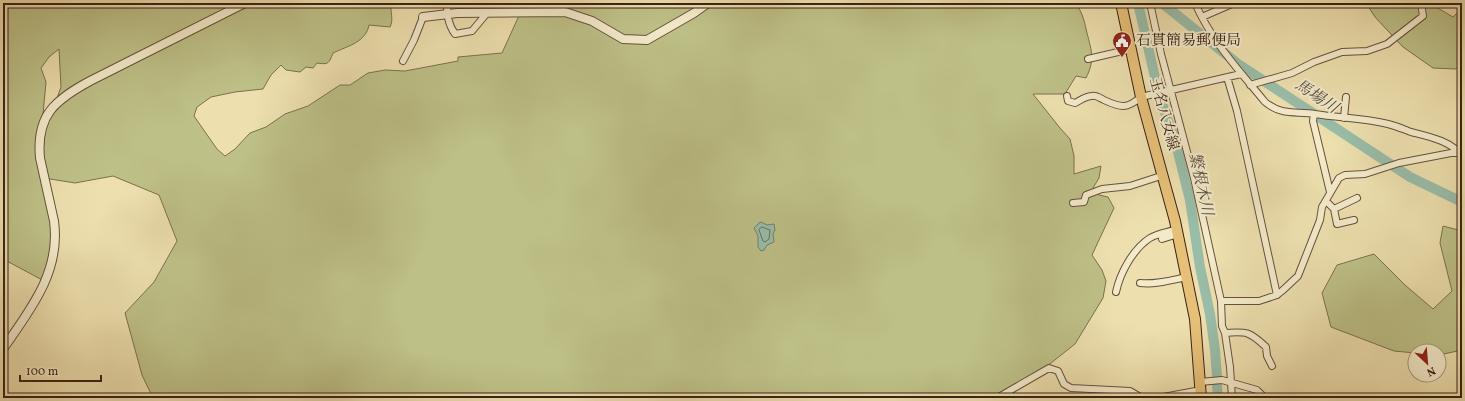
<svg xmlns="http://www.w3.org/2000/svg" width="1465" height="401" font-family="Vollkorn,'Noto Serif JP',serif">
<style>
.green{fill:#bdc087;stroke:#7c704e;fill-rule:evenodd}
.water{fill:#99bda9;stroke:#737f6e}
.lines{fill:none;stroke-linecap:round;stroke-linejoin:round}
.shore{stroke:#6a6f60;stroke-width:1}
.river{stroke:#99bda9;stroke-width:10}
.minor-casing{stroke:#68503c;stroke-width:8}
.tertiary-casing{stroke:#68503c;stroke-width:10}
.primary-casing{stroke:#3b2116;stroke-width:12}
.minor{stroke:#f3eaca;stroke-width:6}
.tertiary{stroke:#f3eaca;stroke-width:8}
.primary{stroke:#e6c077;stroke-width:10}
.labels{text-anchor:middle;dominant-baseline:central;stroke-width:4;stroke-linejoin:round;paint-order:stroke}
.poi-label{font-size:15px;fill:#3b2116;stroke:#f3eaca;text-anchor:start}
.street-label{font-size:15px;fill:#3b2116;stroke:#f3eaca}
.water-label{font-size:16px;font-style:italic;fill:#575042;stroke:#f3eaca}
</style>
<rect width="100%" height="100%" fill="#eddfae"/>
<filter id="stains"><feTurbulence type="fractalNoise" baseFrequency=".005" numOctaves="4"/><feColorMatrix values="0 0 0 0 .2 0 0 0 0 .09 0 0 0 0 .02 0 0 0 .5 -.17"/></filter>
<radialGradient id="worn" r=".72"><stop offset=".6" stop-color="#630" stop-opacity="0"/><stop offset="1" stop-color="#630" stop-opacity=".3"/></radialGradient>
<path class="green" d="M3,3H391C390,12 394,19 390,27L369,25C366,42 348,46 333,53C329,63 329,65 317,63L313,68L306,67L300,72L286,70L281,65L271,75L263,89L235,92L211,97L197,107L194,116L217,149L225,156L235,149L250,133L266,127L285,114L308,106L340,85H350L368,73L385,70L405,71L458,61V57L502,53L522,9L521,3H1076C1082,13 1084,19 1086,29C1091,50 1096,58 1086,78L1076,76L1065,94H1033L1060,128L1070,139L1074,156V174L1101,166L1099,178L1093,188L1099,195L1108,197L1114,208L1092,255L1102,270L1106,281L1103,298L1075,344L1032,378L997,398H153L142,375L125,313L154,282L177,241L159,195L113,176L75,183L44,178L54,221L46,282L3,259ZM59,49L61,87L40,146L46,82L41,68L49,57Z
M1366,3H1429L1453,17L1462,8V63L1456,69L1433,68L1403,47L1375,17Z
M1443,226L1462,231V350L1439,355V351H1415V353L1394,351L1331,327L1322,293L1337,265L1374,254L1405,285L1433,309L1452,291L1440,243Z"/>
<path class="water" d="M761,222L767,225L774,224L775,230L773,234L774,242L767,245L764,250L761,251L758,247V236L754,228L759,223Z"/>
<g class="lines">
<path class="shore" d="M762,227L770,230L769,239L765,242L763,241L759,230Z"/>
<path class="river" d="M1138,3L1159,95L1176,144L1190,200L1200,267L1210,314L1215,350L1217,376
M1162,3L1238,64L1410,177L1462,202
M1217,385L1218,398"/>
<defs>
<path id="minor" d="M447,3C447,15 448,24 455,34L472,31L487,13
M1150,3L1161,54L1194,178L1221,301L1222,326L1225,333L1230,367L1232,398
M1195,3C1212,42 1239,70 1265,102C1282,116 1295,111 1315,114C1339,118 1364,118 1388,124C1396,126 1403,129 1411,132C1427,136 1453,141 1462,157
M1202,17L1234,3
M1088,59L1131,49
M403,61L414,40L423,17
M1227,77L1237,111L1277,295
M1250,85L1292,73L1314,62L1342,52L1367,51L1387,44L1423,16L1421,3
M1067,96L1068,101L1075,103C1081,100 1086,96 1092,96C1096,95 1100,98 1104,100C1121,108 1127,109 1141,97L1241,74
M1314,114L1313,121L1330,192
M1344,118L1346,97
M1326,201L1334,209L1357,198
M1073,203L1084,202L1086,195L1102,189L1130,186L1164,175
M1334,209L1337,224L1354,220
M1162,239L1178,234
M1140,283C1155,285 1172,280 1187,277
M1116,292C1120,273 1133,249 1150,238C1158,233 1169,232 1177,229
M1221,301H1259L1277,295L1282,291L1298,276L1320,220L1322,207L1339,178L1345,175L1365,174L1399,163L1451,153H1459
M1225,333C1247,331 1250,332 1266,347L1267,356L1272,366
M1200,382L1222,380L1257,390L1265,398
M997,398L1049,368L1058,371L1064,384L1071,388L1130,391L1142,398
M1158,398L1201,390"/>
<path id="tertiary" d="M423,17L457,13L565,12L592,21L623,39L647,40L694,13L708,3
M3,349C30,310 61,272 54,221L40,158C36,115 55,100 90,81L245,3"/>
<path id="primary" d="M1121,3L1141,97L1175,221L1195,319L1201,398"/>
</defs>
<use href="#minor" class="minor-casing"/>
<use href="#tertiary" class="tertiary-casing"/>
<use href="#primary" class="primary-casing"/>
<use href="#minor" class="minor"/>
<use href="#tertiary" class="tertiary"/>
<use href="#primary" class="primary"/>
</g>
<defs>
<symbol id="civic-pin" viewBox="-11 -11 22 30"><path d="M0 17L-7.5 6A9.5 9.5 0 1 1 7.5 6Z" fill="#8f2418" stroke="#f3eaca"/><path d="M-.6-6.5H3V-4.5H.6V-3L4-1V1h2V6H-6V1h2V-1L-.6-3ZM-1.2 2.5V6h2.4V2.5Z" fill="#fff"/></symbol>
</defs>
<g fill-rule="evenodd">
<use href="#civic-pin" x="1111" y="30" width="22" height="30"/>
</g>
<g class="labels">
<g class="poi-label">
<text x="1136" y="41">石貫簡易郵便局</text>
</g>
<g class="street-label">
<text transform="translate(1163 114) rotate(75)">玉名八女線</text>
</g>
<g class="water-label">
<text transform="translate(1316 97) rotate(33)">馬場川</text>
<text transform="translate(1200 184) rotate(78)">繁根木川</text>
</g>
</g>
<rect width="1465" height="401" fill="none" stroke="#eddfae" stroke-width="16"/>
<rect x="4" y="4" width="1457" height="393" fill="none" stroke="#3b2116" stroke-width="2"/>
<rect x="8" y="8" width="1449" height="385" fill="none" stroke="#3b2116"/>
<g transform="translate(1427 363) rotate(154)"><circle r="19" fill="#f3eaca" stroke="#a99a82"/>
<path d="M0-3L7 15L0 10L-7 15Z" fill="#8f2418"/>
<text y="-6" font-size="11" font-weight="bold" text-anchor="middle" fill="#3b2116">N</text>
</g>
<path d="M20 375v6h81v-6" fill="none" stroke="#3b2116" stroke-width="2"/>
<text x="26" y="375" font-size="12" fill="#3b2116" stroke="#f3eaca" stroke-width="3" paint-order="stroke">100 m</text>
<rect width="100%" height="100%" filter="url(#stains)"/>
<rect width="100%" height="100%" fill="url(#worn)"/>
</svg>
